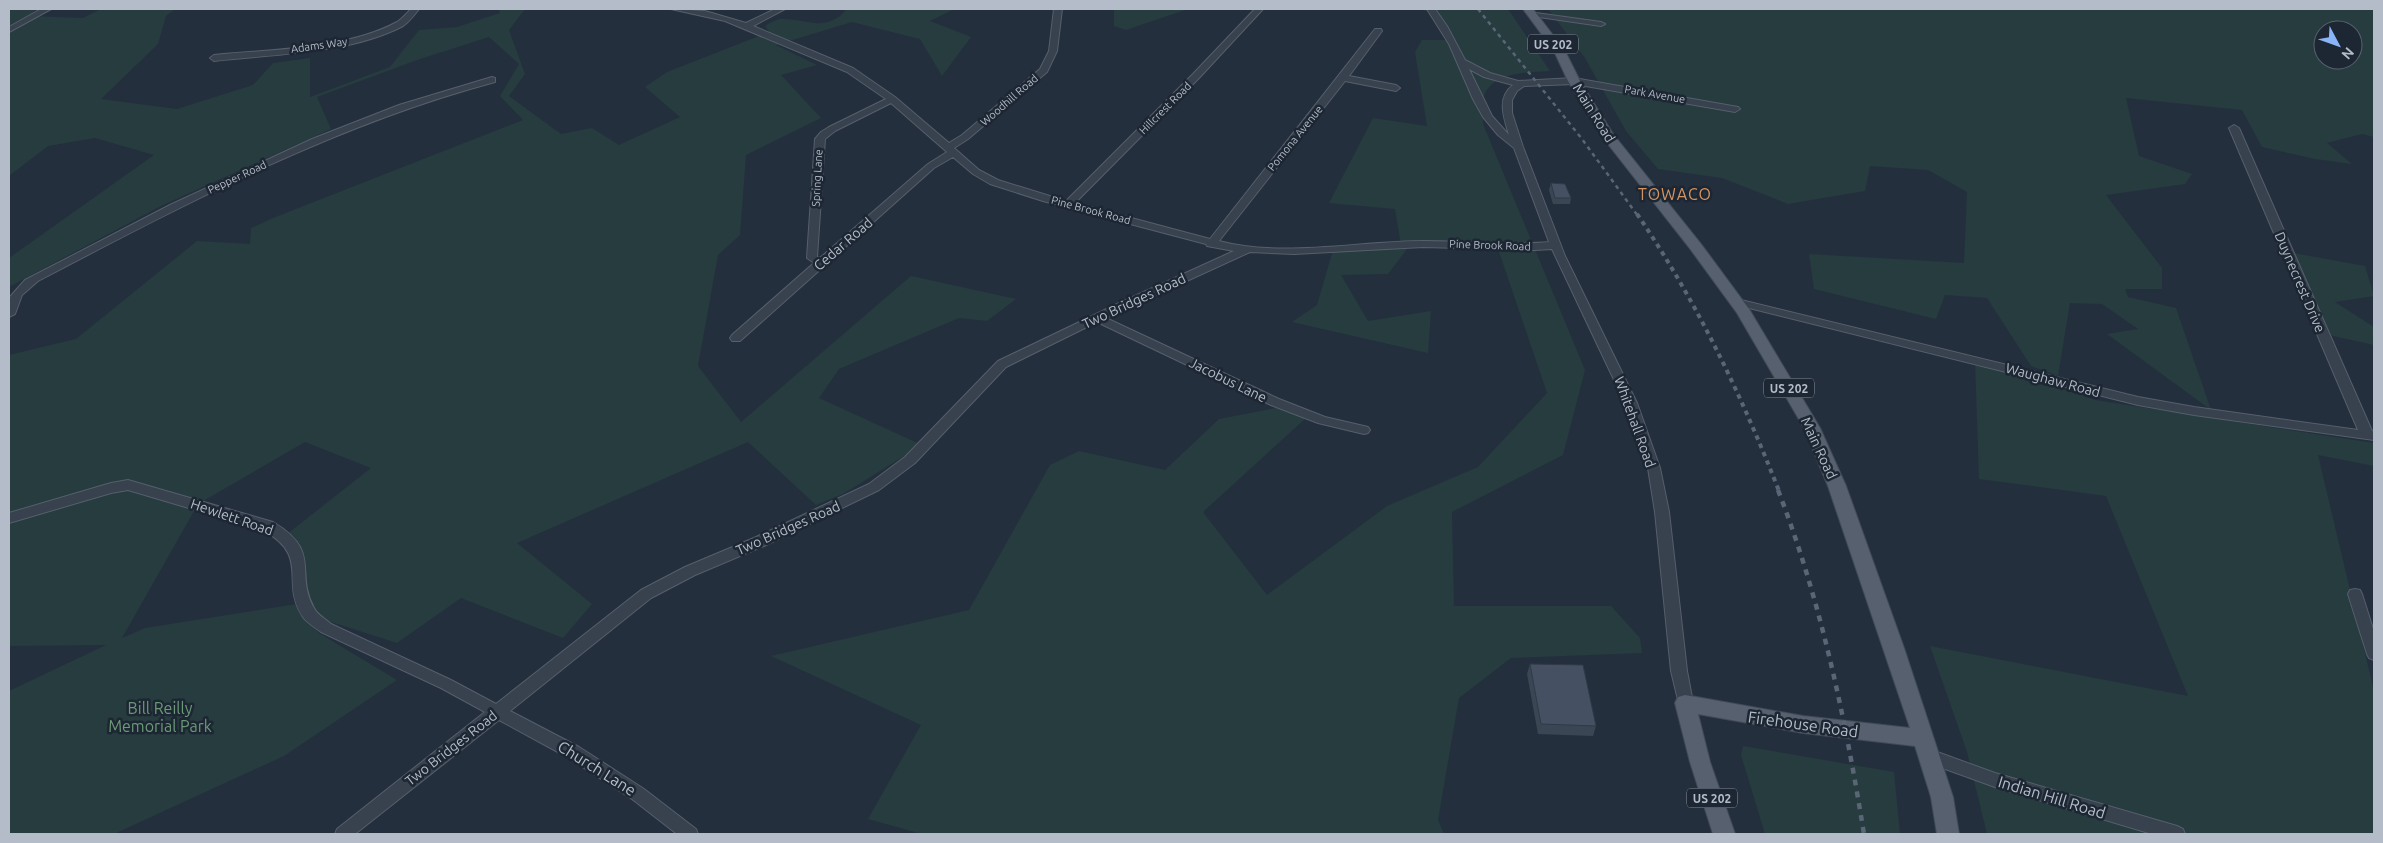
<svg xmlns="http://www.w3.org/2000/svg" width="2383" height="843" font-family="Ubuntu,sans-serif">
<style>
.green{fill:#263c3f;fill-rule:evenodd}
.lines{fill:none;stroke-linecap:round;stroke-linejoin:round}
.minor-casing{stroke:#565f6c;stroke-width:2}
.major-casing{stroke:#414a57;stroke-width:2}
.minor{fill:#38414e;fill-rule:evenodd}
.major{fill:#56606e;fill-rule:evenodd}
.rail-far2{stroke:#5a6575;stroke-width:2.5;stroke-dasharray:4 4;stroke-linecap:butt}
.rail-far1{stroke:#5a6575;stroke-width:4;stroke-dasharray:4.5 4.5;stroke-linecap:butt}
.rail{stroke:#5a6575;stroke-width:4.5;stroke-dasharray:6 6;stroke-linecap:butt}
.wall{fill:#3b4654}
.building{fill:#455162;stroke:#303945}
.labels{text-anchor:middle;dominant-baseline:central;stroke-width:5;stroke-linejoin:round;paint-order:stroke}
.far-street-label{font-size:11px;fill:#b4bcc9;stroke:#1d2633}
.shield{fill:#1d2633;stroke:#878f9c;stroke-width:1}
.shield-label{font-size:12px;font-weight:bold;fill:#b4bcc9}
.street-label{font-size:14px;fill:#b4bcc9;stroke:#1d2633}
.quarter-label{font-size:16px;letter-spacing:1px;fill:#d59563;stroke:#1d2633}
.near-park-label{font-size:16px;fill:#6b9a76;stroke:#1d2633}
.near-street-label{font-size:16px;fill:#b4bcc9;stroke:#1d2633}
</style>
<rect width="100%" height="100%" fill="#242f3e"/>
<path class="green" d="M9,9H36L29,16L83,18L101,9H175L166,16L158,44L101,99L177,109L253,85L273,63L310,58V97L390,67L419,30L457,27L500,13L499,9H525L509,30L525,74L509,96L561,134L592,128L619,145L680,117L645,87L667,72L769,32L765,26C769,23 775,20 780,19C806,18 826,34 847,9H954L930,21L971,37L942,76L920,39L852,22L776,45L817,65L781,75L821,118L746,155L740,235L718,255L698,366L741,422L911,276L1016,299L987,321L959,318L839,369L819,398L922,445L843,494L816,505L748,442L517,543L592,604L563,638L461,598L397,643L309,615L282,538L371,468L305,442L198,504L122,638L145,628L297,604L303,615L319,633L397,680L284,756L114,834H9V691L106,645L9,646V355L76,339L197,241L250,244L251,228L273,218L523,120L500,96L519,64L489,37L417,60L317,97L331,129L161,206L9,287V258L154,155L95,138L48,146L9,176Z
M1114,9H1188L1126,30L1114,26Z
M1421,9H1508L1550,71C1528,73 1493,71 1484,96C1481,104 1483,116 1483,124L1585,370L1563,455L1452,512L1454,606H1611L1640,638L1642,653L1511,658L1459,698L1438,820L1444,834H922L868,819L921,725L771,656L969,610L1050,465L1079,451L1165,470L1219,419L1276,408L1306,418L1203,512L1267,595L1387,506L1478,467L1547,393L1496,243L1410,245L1388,274L1341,275L1368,321L1431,311L1428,353L1292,322L1317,305L1333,250L1401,245L1395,209L1329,203L1373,118L1427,126L1415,52L1422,40H1449L1438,16Z
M1548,9H2374V137L2362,134L2327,143L2352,164L2315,159L2262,147L2242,110L2126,98L2139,156L2192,174L2185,184L2106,195L2162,268V289H2125L2128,297L2176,308L2211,410L2107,334L2138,329L2102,304L2070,303L2058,376L2031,366L1987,298L1945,295L1936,319L1814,289L1809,254L1964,263L1967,192L1928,170L1870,166L1865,191L1788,204L1722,178L1658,169L1626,131L1585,58ZM2323,30H2353V60H2323Z
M2288,252L2365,266L2374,296L2335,302L2374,327V345L2324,334Z
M1975,360L2095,400L2374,443V466L2318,455L2374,691V834H1987L1967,752L1930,646L2188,696L2106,496L1979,479Z
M1743,746L1894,772L1900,834H1765L1741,755Z"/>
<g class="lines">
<defs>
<path id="minor" d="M41,9H51L9,32V27Z
M411,9H419C415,14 409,22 403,26C349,54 274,54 214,61L210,58L214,55C272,49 345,50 397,22C402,19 407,13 411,9Z
M671,9L705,11L746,23L775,9H785L753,26L853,68L895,97L949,143L962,135L1040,69L1049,51L1054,9H1062L1057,51L1047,72L968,139L954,148L979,170L998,180L1066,201L1193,74L1255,9H1263L1199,78L1075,203L1210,239L1375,29H1381L1382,31L1349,76L1396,85L1400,88L1396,91L1345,81L1219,241C1282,258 1359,241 1424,241C1466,241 1508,246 1549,242L1514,148L1498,135L1483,117L1473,99L1449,44L1427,9H1435L1447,26L1465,60L1490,73L1518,81L1574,78L1738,107L1740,109L1735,112L1574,84L1524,86L1517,91L1512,100V113L1523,147L1565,256L1637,403L1660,468L1669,512L1687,671L1693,703L1690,708L1685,709L1680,708L1671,671L1655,512L1648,468L1625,403L1552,249L1535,250L1423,247L1294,254L1250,252L1106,318L1279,399L1325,417L1368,427L1370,430L1368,433L1364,434L1318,423L1271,405L1097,322L1006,367L915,463L879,490L764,546L695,575L651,598L510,711L579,747L644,789L696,829L698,834H677L632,799L567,757L499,720L355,834H335L337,829L485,712L441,688L321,632C315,627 307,623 303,617C279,581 312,558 263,530L128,490L111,493L9,523V513L111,483L128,480L273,522C323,552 294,572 314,608C317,615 326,619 331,624L451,680L496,704L641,590L685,567L754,538L869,484L905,457L998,361L1115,305L1234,251L1207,246L1206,244L1043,201L990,184L973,174L953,157L934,168L740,341H732L730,338L732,335L814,263L807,258L815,139L821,132L829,127L886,99L847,72L725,21ZM1469,69L1484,77L1513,85C1496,98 1504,118 1509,135L1492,116ZM891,103L947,152L928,164L820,258L817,257L825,139L835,131Z
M1529,12L1601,22L1605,24L1601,26L1532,16L1528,14Z
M492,77L495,78V82C334,125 185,204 38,281L22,295L15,314L9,317V298L25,280L170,205L312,139L399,105Z
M2234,125L2239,128L2372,431L2374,432V440L2194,415L2138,405L1733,304L1731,302L1737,299L2138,397L2194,407L2358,430L2229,128Z
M2355,589L2360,590L2362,594L2374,632V660L2369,658L2367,654L2348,594L2350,590Z
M1929,749L1995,773L2177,826L2183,829L2185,834H2152L1995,787L1923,761L1921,756L1923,751Z"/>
<path id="major" d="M1523,9H1533L1565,51L1580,81L1613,134L1701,244L1749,309L1820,428L1846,486L1904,648L1953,797L1959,834H1937L1931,797L1915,746L1803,733L1698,714L1710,762L1735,834H1713L1690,762L1675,703L1678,697L1685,695L1803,716L1910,728L1828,486L1804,428L1737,313L1691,250L1604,139L1568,81L1554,51Z"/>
</defs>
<use href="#minor" class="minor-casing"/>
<use href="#major" class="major-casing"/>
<use href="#minor" class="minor"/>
<use href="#major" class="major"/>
<path class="rail-far2" d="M1478,9L1582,139L1638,216"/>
<path class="rail-far1" d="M1637,214C1696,300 1741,394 1779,491"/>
<path class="rail" d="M1778,490C1821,601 1845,717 1864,834"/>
</g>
<path class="wall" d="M1551,183L1571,198L1570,204H1553L1549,190Z
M1530,664L1596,726L1593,736L1538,734L1527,674Z"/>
<path class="building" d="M1551,183L1565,184L1571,198H1555Z
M1530,664L1583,665L1596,726L1541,724Z"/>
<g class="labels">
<g class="far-street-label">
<text transform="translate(319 45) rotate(-8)">Adams Way</text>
<text transform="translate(1655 94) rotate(10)">Park Avenue</text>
<text transform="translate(1009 100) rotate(-41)">Woodhill Road</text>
<text transform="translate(1165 108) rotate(-45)">Hillcrest Road</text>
<text transform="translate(1295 138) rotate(-51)">Pomona Avenue</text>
<text transform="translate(237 177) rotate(-25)">Pepper Road</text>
<text transform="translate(817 178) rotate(-87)">Spring Lane</text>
<text transform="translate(1091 210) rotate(15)">Pine Brook Road</text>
<text transform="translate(1490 245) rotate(2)">Pine Brook Road</text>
</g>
<g class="shield">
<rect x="1528" y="34.5" width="50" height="19" rx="4"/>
<rect x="1764" y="378.5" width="50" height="19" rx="4"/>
<rect x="1687" y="788.5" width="50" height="19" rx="4"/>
</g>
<g class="shield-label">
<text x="1553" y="44">US 202</text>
<text x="1789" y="388">US 202</text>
<text x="1712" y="798">US 202</text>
</g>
<g class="street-label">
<text transform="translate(1594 113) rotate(58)">Main Road</text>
<text transform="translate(843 244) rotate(-41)">Cedar Road</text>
<text transform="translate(2300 282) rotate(67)">Duynecrest Drive</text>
<text transform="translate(1134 301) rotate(-25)">Two Bridges Road</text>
<text transform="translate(1228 380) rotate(26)">Jacobus Lane</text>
<text transform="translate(2053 380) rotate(15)">Waughaw Road</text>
<text transform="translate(1635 422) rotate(70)">Whitehall Road</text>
<text transform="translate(1819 448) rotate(65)">Main Road</text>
<text transform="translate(232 517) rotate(19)">Hewlett Road</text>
<text transform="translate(788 528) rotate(-24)">Two Bridges Road</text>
<text transform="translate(451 748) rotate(-38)">Two Bridges Road</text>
</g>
<g class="quarter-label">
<text x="1675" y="194">TOWACO</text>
</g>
<g class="near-park-label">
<text x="160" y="708">Bill Reilly<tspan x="160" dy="18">Memorial Park</tspan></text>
</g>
<g class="near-street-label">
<text transform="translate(1803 724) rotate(8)">Firehouse Road</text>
<text transform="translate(597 768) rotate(32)">Church Lane</text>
<text transform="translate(2052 797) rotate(17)">Indian Hill Road</text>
</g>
</g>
<rect width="2383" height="843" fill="none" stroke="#b4bcc9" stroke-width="20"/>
<g transform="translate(2338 45) rotate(131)"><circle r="24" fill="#1d2633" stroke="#59626f"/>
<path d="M0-4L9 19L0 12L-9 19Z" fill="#8ab4f8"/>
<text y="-8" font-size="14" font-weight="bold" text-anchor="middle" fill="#b4bcc9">N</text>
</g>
</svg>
